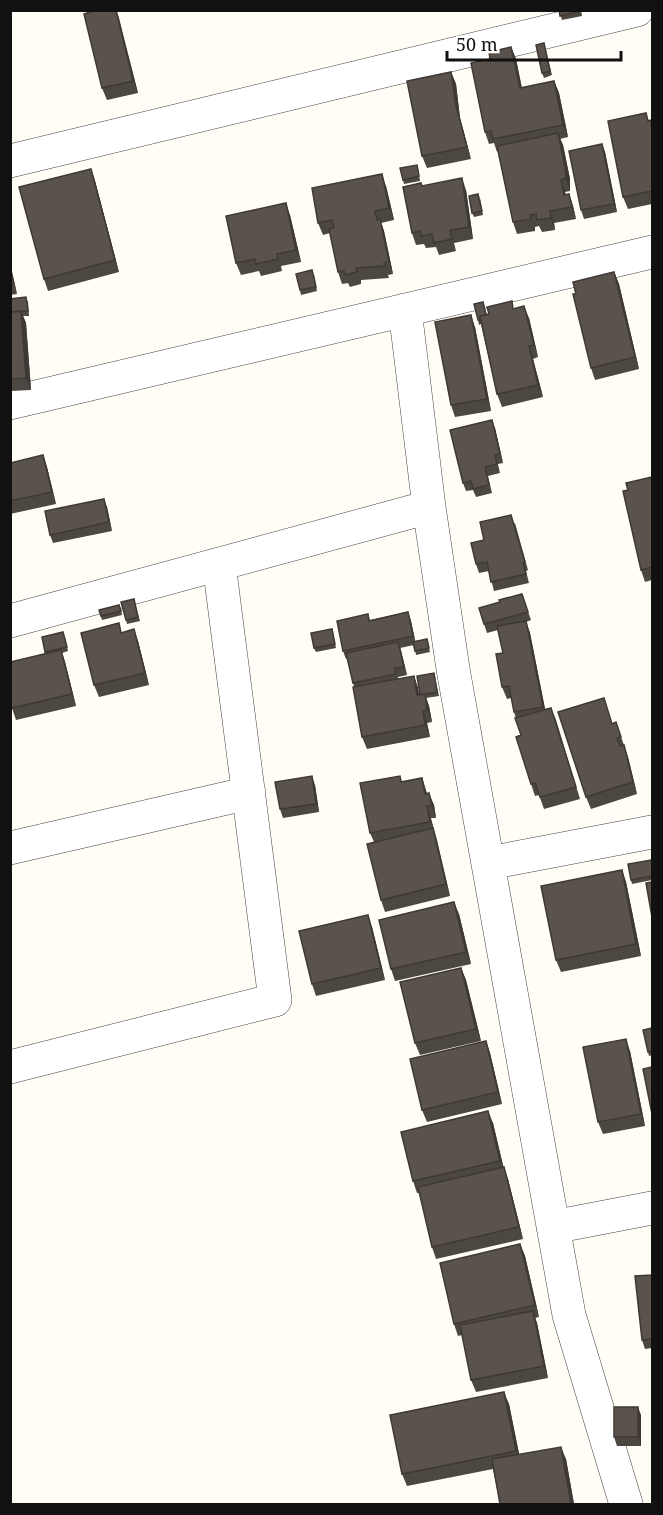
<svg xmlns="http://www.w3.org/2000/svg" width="663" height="1515" font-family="'Noto Serif',serif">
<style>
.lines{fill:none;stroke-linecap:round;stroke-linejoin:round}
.minor-casing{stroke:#444;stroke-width:34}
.minor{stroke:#fff;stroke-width:33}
.wall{fill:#4d4742}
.shaded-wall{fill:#3f3936}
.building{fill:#5a524d;stroke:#3f3936;stroke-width:1.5}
</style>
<rect width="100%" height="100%" fill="#fffdf5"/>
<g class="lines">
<defs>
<path id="minor" d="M10,161L637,10
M405,310L429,507L453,669L569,1315L626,1504
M10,403L652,252
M10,621L429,507
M10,848L249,793
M489,863L652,832
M10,1067L275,1000L219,564
M553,1227L652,1208"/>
</defs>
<use href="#minor" class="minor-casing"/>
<use href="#minor" class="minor"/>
</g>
<path class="wall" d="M94,10H116L138,93L107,100L102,88Z
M559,10H581L582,16L562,20Z
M544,43L552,75L544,78L542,73Z
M511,47L516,59L522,88L554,81L559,93L568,137L560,139L563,145L570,179V191L565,192L566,195L569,194L573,206L576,219L554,223L555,230L542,232L539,226L535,227V231L517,234L513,222L498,151L497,152L494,143L489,144L485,132L490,59Z
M451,72L456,84L460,118L471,159L427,168L422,156Z
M651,120L652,125V204L628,209L623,197L649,121Z
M602,144L605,152L617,212L584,219L581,210Z
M91,169L95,181L119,272L48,291L44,279Z
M418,169L420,181L404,184L403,180Z
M421,183L422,186L466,190L473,239L454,243L456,251L439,255L436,247L426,248L424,244L416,245L412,233Z
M386,186L394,220L381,223L384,231L393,274L388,275L389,278L361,280V284L350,287L348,283L342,284L338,272L330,233L323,235L318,223Z
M480,198L483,215L474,217L472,213Z
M290,215L301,262L281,266L282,271L261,276L259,271L241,275L236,263Z
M10,263L17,294L10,295Z
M614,272L619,284L639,369L595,380L591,368L576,294Z
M314,274L317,291L301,295L300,290Z
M10,299L28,301L29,316H23L26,323L31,390L10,391Z
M483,302L487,315L514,308L529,318L538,357L533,359L543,397L502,407L497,394L481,324L479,325L478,320Z
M475,327L491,411L455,417L451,405Z
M495,428L503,463L498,464L500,473L488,476L492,493L476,497L473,490L466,491L463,483Z
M43,455L47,467L56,504L10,514V463Z
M652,477V580L645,582L641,570L628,490Z
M107,507L112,531L53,543L50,535Z
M515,523L528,570L526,571L529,583L494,591L489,571L479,573L476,564L484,540Z
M522,594L531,620L526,622L530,633L545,709L551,708L580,799L544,809L539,795L535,796L531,784L521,735L514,712L511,698L507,699L502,687L503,653L498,630L487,633L484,624L500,602Z
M135,604L140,621L127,624L126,620Z
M121,609L122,615L102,620L99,610Z
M408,612L411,621L415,641L427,639L430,652L416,655L414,645L400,648L407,675L398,677V679L414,676L418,688L419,695L435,677L439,696L426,698L429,706L432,722L427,723L430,737L367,749L362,737L354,687L348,659H346L343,651L368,614L370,620Z
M122,632L138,641L149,685L99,697L94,685Z
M333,633L336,648L316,652L314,648Z
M42,637H65L68,651L62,653L65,662L76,706L16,720L12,708L46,654Z
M616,722L628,757L637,794L591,809L586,797L612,724Z
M400,776L402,782L422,778L427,794L434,805L436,818H431L450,896L385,912L381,900L374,842L370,833Z
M315,785L319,812L283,818L280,809Z
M652,863V880L632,884L631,880Z
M622,870L626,882L641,956L561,972L556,960Z
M459,914L471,964L395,981L391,969Z
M372,927L385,980L316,996L312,984Z
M461,968L466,980L481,1041L420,1055L415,1043Z
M652,1028V1055L649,1056L648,1052Z
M486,1041L490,1053L502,1104L427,1122L422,1110Z
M630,1051L645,1126L603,1134L598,1122Z
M493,1123L503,1167L508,1179L523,1239L436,1259L432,1247L419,1193H417L413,1181Z
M520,1244L525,1256L539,1317L535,1318L537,1323L548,1378L476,1392L471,1380L462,1335L458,1336L454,1324Z
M652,1275V1348L645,1349L642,1340Z
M509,1404L519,1455L566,1459L574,1504H500L493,1469L407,1486L402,1474Z
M641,1415V1446H617L614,1437Z"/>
<path class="shaded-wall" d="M116,10L119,18L138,93L133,81Z
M511,47L516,59L524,100L520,88Z
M451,72L456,84L460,118L471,159L467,147L456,106Z
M554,81L559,93L568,137L563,125Z
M558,133L563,145L570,179V191L566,178Z
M602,144L605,152L617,212L614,204Z
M91,169L95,181L119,272L115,260Z
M382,174L386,186L394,220L389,208Z
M462,178L466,190L473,239L469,227Z
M561,180L565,192L568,207L564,195Z
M569,194L573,206L576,219L572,207Z
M286,203L290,215L301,262L296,250Z
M550,211L554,223L555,230L551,218Z
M380,219L384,231L393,274L389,262Z
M10,263L17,294L13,282L10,272Z
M614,272L619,284L639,369L635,357Z
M524,306L529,318L538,357L534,345Z
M21,311L26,323L31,390L26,378Z
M471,315L475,327L491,411L487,399Z
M529,346L533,359L543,397L538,385Z
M492,420L495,428L503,463L500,454Z
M43,455L47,467L56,504L52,492Z
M104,499L107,507L112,531L109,522Z
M408,612L411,621L416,644L413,636Z
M526,621L530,633L547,719L543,707Z
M134,629L138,641L149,685L145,673Z
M398,642L401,650L407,675L404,667Z
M61,650L65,662L76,706L72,694Z
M414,676L418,688L421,707L417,695Z
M425,694L429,706L432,722L427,710Z
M551,708L556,720L580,799L576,787Z
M423,711L427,723L430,737L425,725Z
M624,745L628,757L637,794L633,782Z
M312,776L315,785L319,812L316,804Z
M422,778L426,790L429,806L425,794Z
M429,793L434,805L436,818L432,806Z
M427,806L437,840L450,896L446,884Z
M622,870L626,882L641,956L636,944Z
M454,902L459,914L471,964L466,952Z
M368,915L372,927L385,980L381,968Z
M461,968L466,980L481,1041L476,1029Z
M626,1039L630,1051L645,1126L641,1114Z
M486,1041L490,1053L502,1104L498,1092Z
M488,1111L493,1123L505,1173L500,1161Z
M504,1167L508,1179L523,1239L519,1227Z
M520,1244L525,1256L539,1317L535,1305Z
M533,1311L537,1323L548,1378L544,1366Z
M504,1392L509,1404L521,1463L516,1451Z
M638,1407L641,1415V1446L638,1437Z
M561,1447L566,1459L574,1504H571Z"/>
<path class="building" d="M96,10H116L133,81L102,88L84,14Z
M559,10H581V11L560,16Z
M544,43L550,71L542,73L536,45Z
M511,47L520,88L554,81L563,125L493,139L491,131L485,132L471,63L490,59L489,52Z
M451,72L456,106L467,147L422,156L407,81Z
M646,113L648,121L651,120L652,130V191L623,197L608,121Z
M558,133L565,167L566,178L561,180L564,195L569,194L572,207L550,211L551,218L537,220L536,214L530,215L531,219L513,222L497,146Z
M602,144L614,204L581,210L569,151Z
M417,165L419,176L403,180L400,168Z
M91,169L115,260L44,279L19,187Z
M382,174L389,208L375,211L377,220L380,219L389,262L384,263L385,266L356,268L357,272L345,275L344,271L338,272L329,229L334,228L332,220L318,223L312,188Z
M462,178L469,227L450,230L452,239L434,243L432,234L421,236L420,231L412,233L403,187L421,183L422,186Z
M478,194L482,211L472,213L469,196Z
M286,203L296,250L277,254L278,259L256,264L255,259L236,263L226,216Z
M312,270L316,287L300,290L296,274Z
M614,272L635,357L591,368L573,294H576L573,282Z
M26,297L28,311L10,312V299Z
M512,301L513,309L524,306L534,345L529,346L538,385L497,394L480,316L489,314L487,307Z
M483,302L486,315L480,316V320H478L474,304Z
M21,311L26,378L10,379V312Z
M471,315L487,399L451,405L435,322Z
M492,420L500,454L495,455L497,464L485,467L489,485L473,489L471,481L463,483L450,430Z
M43,455L52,492L10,501V463Z
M652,477V567L641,570L623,491L628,490L626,483Z
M104,499L109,522L50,535L45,511Z
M511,515L525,562L523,563L526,574L491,582L487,562L476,564L471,543L484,540L480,522Z
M522,594L528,612L484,624L479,608L500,602L499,600Z
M134,599L138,617L126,620L121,602Z
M119,605L121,611L101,616L99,610Z
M408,612L413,636L343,651L337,621L368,614L369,621Z
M526,621L543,707L514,712L509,686L502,687L496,654L503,653L497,626Z
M119,623L121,633L134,629L145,673L94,685L81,633Z
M332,629L335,644L314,648L311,633Z
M63,632L67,647L45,652L42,637Z
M427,639L429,648L415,651L413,642Z
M398,642L404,667L395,668L396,674L353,683L346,653Z
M61,650L72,694L12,708L10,702V662Z
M434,673L437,692L420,695L417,676Z
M414,676L417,695L425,694L427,710L423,711L425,725L362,737L353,687Z
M604,698L612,724L616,722L621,737L617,738L620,746L624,745L633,782L586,797L558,712Z
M551,708L576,787L540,797L535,783L531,784L516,737L521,735L515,718Z
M312,776L316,804L280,809L275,782Z
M400,776L401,782L422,778L425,794L429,793L432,806H427L430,822L370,833L360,783Z
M433,828L446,884L381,900L367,844Z
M652,860V876L631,880L628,864Z
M622,870L636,944L556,960L541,886Z
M652,882V917L646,883Z
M454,902L466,952L391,969L379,920Z
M368,915L381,968L312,984L299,931Z
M461,968L476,1029L415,1043L400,982Z
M652,1028V1051L648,1052L643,1030Z
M626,1039L641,1114L598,1122L583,1047Z
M486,1041L498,1092L422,1110L410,1059Z
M652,1067V1114L643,1069Z
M488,1111L500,1161L413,1181L401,1132Z
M504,1167L519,1227L432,1247L418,1187Z
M520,1244L535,1305L454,1324L440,1263Z
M652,1275V1339L642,1340L635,1276Z
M533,1311L544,1366L471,1380L460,1325Z
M504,1392L516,1451L402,1474L390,1415Z
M614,1407H638V1437H614Z
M561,1447L571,1504H500L492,1459Z"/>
<rect width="663" height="1515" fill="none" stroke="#111111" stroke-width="24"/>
<path d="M447 51v9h174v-9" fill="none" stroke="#111111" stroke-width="3"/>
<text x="456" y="51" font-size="18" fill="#111111" stroke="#ffffff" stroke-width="4.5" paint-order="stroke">50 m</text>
</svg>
